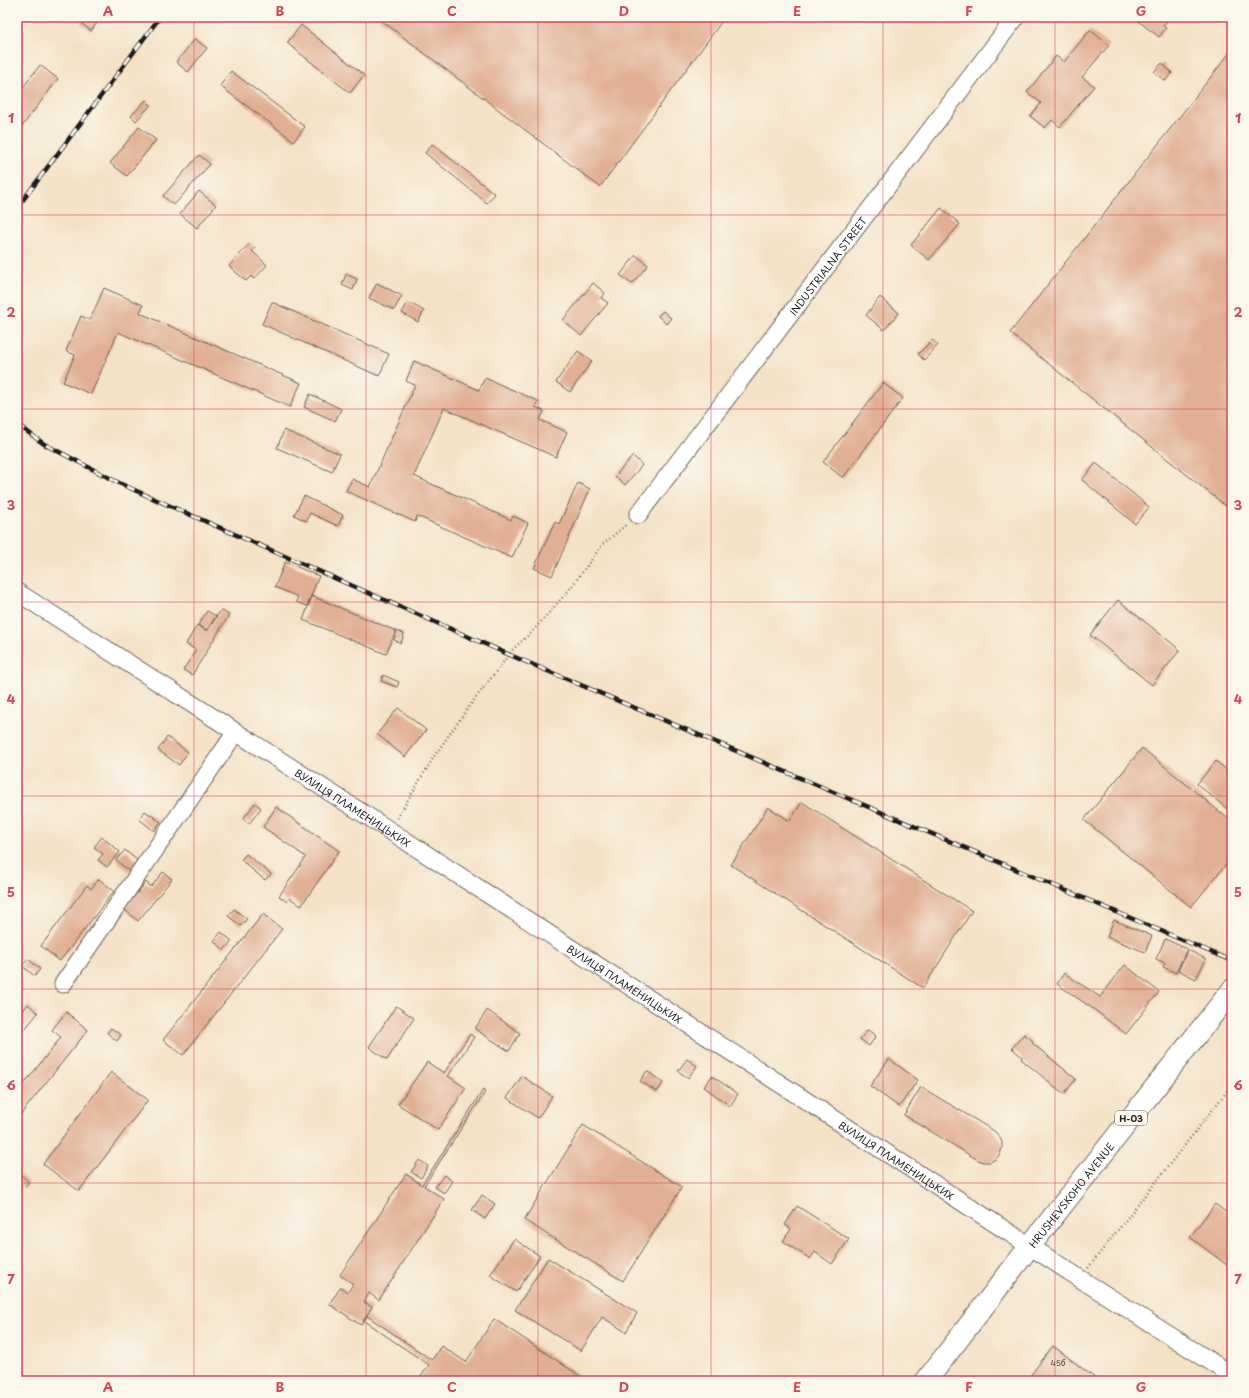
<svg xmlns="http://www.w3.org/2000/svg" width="1249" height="1398" font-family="'Playpen Sans',sans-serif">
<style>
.building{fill:#e1af93}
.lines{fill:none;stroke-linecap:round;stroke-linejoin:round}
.minor-casing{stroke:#686158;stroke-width:19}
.major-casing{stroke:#686158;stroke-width:23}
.path{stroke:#686158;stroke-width:2.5;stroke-dasharray:1 3;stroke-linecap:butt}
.minor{stroke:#fff;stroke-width:17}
.major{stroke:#fff;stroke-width:21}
.rail-casing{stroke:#1c1c1c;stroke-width:4.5}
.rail{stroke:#fbf7ec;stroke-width:3;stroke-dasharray:9;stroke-linecap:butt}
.grid{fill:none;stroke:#d1495b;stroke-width:1;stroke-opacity:0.55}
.labels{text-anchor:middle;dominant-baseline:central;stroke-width:3.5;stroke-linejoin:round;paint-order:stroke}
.number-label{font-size:8px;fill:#4d413a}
.shield{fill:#fbf7ec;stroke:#5f5e5a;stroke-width:1}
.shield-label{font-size:9px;font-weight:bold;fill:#1c1c1c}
.street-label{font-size:10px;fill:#1c1c1c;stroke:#fbf7ec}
.neatline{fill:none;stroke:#d1495b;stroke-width:1.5}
.grid-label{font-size:13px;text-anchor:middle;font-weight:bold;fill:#d1495b}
</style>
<rect width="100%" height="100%" fill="#fbf7ec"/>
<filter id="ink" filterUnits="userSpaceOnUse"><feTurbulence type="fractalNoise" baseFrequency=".025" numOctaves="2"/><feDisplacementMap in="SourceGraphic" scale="8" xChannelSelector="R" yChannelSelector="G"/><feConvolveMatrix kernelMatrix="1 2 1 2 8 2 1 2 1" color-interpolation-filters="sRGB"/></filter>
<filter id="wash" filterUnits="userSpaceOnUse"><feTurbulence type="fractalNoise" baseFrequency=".012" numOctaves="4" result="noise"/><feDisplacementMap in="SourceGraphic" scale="16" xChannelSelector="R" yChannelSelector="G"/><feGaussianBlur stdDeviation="0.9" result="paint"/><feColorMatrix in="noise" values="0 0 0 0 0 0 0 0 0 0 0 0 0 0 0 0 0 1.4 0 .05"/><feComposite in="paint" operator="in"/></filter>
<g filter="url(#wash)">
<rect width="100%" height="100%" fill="#f4e2c7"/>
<g id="blocks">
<path class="building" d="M86,17H101L91,31L81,23Z
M377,17H725L600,187Z
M1133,17H1170L1163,26L1166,28L1159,37Z
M301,25L364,75L350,93L287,43Z
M1090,30L1109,45L1082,77L1094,86L1060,127L1052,120L1045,128L1030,116L1041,103L1027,92L1056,56L1064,62Z
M195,39L207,48L188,72L176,62Z
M1232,50V511L1010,333Z
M1162,63L1172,73L1165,81L1154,72Z
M40,65L58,79L17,133V95Z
M231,71L305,127L294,141L220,86Z
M146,100L151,105L136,121L131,116Z
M139,127L156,140L127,176L110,163Z
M432,144L495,194L487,203L425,153Z
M199,155L210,164L174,205L163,196Z
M199,191L216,205L197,228L180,214Z
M941,208L960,224L929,260L911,245Z
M250,243L255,248L252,251L267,265L254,279L251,276L246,281L229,266Z
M636,255L648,265L632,284L620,275Z
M346,274L357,279L353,290L342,285Z
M377,283L402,296L394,310L369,298Z
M593,283L605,293L601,298L608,303L581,336L563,320Z
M104,288L143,305L140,313L301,383L290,407L118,332L91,394L63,382L75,355L66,351L81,316L90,320Z
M880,297L899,313L884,330L866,315Z
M272,302L389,354L379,376L262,324Z
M408,302L424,311L418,322L402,313Z
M663,311L671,318L666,324L658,316Z
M932,340L938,345L924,360L918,354Z
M578,351L592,361L570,392L556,382Z
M414,361L479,390L485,378L538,401L535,407L544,411L540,420L567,432L556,457L444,408L414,476L511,520L513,516L528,523L512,558L417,516L415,522L346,491L352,479L370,487L415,385L406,381Z
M883,383L903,398L843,478L823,462Z
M310,394L341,409L335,421L304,407Z
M284,430L340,454L332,472L277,448Z
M633,456L642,465L625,485L615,476Z
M1096,463L1149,507L1135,524L1082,480Z
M578,483L590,489L552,576L534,568L555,522L559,524Z
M304,496L343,515L338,526L310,513L306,521L294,515Z
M285,562L319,576L307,606L296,602L298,597L275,587Z
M312,596L396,631L386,654L303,620Z
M1118,600L1180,650L1152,685L1090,635Z
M221,610L229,615L192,675L183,670L196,650L186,644L197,625L207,631Z
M207,611L216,616L207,630L198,625Z
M397,631L404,634L401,643L394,640Z
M383,675L399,682L397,687L381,681Z
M398,708L426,730L405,757L377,734Z
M167,737L188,752L179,765L158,750Z
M1142,748L1232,822V857L1191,907L1084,820Z
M1216,761L1232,774V813L1197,784Z
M802,802L972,911L923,988L731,865L768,807L790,821Z
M255,803L261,808L249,824L243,819Z
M276,807L339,851L301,906L290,898L287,902L279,896L306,857L263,827Z
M145,811L161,822L154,831L139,819Z
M102,837L120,852L107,867L98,860L103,854L94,847Z
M125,850L140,863L131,873L116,860Z
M246,854L271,874L265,880L241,860Z
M163,872L172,879L138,921L124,909L146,882L151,887Z
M99,879L114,891L60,961L41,946L87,885L91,889Z
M234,909L247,919L241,926L228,916Z
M263,914L282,929L183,1055L163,1040Z
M1114,920L1152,936L1145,952L1107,937Z
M221,932L232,941L224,950L214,941Z
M1165,939L1187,949L1176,973L1163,967L1165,963L1156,959Z
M1188,950L1206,959L1196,979L1178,970Z
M28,959L40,969L35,976L22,966Z
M1125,965L1159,992L1126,1034L1092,1008L1057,984L1064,973L1100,997Z
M17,1004L23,1009L17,1017Z
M28,1004L38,1013L24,1030L17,1024V1018Z
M396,1006L414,1018L387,1060L369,1047Z
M487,1010L520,1033L509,1051L475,1029Z
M66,1012L88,1030L17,1119V1093L61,1037L52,1030Z
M17,1025L22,1029L17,1036Z
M111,1028L121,1035L117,1041L107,1033Z
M868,1030L876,1036L869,1046L860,1039Z
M470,1034L474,1037L448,1076L466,1088L438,1130L398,1104L427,1062L444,1073Z
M1024,1034L1033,1041L1032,1043L1076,1079L1064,1094L1021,1059L1022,1057L1012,1048Z
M687,1059L697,1066L688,1078L678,1071Z
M889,1059L918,1080L899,1107L870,1086Z
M647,1071L663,1083L657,1092L640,1081Z
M111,1072L148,1100L79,1191L43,1164Z
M522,1076L552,1096L538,1118L507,1098Z
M712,1076L738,1094L730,1106L704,1087Z
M921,1087L994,1131L999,1136L1002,1142V1148L1000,1154L996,1159L990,1162H984L978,1160L904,1115Z
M483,1090L485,1092L424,1186L444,1199L379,1300L369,1293L364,1302L372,1307L361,1325L329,1304L341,1287L348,1292L353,1284L340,1275L406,1174L422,1185Z
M583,1125L682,1187L623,1281L524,1220Z
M419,1160L428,1166L421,1178L411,1172Z
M21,1175L29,1182L24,1188L17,1181Z
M444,1175L452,1181L444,1193L435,1187Z
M482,1195L495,1204L485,1219L472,1210Z
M1215,1204L1232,1217V1227L1229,1232L1232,1234V1269L1190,1237Z
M797,1206L849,1239L832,1264L815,1252L810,1259L783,1241L791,1229L785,1225Z
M514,1239L540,1256L516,1292L490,1275Z
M548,1258L637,1313L626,1332L602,1317L581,1351L515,1310Z
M367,1316L432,1360L441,1346L466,1362L494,1319L588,1381H418L429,1365L364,1321Z
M1053,1346L1099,1381H1026Z"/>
</g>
</g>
<g filter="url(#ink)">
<use href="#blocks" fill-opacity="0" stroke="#686158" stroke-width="1"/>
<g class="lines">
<defs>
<g id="minor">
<path id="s1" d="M638,515L1016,17"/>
<path id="s2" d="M17,592L389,830L1079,1278L1232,1375"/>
<path d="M63,984L236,732"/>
</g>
<g id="major">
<path id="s3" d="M926,1381L1030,1246L1232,990"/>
</g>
</defs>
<use href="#minor" class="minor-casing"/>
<use href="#major" class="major-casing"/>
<path class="path" d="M397,818L435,755L468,708L514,648L531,633L569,590L603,544L627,524
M1088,1268L1232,1085"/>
<use href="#minor" class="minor"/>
<use href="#major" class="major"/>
<defs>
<path id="rail" d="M17,208L160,17
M17,424L44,444L121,484L168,505L510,655L1232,961"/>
</defs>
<use href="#rail" class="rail-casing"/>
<use href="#rail" class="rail"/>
</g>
</g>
<path class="grid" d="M194,17V1381M366,17V1381M538,17V1381M711,17V1381M883,17V1381M1055,17V1381M17,215H1232M17,409H1232M17,602H1232M17,796H1232M17,989H1232M17,1183H1232"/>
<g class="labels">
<g class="number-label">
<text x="1058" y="1363">45б</text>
</g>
<rect class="shield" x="1115" y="1111" width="32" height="14" rx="3"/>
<g class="shield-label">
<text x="1131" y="1118">Н-03</text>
</g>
<g class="street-label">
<text stroke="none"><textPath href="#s1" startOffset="313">INDUSTRIALNA STREET</textPath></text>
<text stroke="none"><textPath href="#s2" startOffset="399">ВУЛИЦЯ ПЛАМЕНИЦЬКИХ</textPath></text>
<text stroke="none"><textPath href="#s2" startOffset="723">ВУЛИЦЯ ПЛАМЕНИЦЬКИХ</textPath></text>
<text stroke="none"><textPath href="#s2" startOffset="1047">ВУЛИЦЯ ПЛАМЕНИЦЬКИХ</textPath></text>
<text stroke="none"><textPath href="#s3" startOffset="236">HRUSHEVSKOHO AVENUE</textPath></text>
</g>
</g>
<rect width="1249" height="1398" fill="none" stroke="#fbf7ec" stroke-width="44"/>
<rect x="22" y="22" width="1205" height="1354" class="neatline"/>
<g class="grid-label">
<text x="108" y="16">A</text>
<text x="280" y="16">B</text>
<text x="452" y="16">C</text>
<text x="624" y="16">D</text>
<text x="797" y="16">E</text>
<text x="969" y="16">F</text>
<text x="1141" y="16">G</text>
<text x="11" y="123">1</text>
<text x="1238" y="123">1</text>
<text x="11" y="317">2</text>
<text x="1238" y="317">2</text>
<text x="11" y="510">3</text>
<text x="1238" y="510">3</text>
<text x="11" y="704">4</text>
<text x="1238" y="704">4</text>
<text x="11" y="897">5</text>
<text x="1238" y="897">5</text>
<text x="11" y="1090">6</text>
<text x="1238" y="1090">6</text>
<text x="11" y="1284">7</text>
<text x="1238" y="1284">7</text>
<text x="108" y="1392">A</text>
<text x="280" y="1392">B</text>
<text x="452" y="1392">C</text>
<text x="624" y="1392">D</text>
<text x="797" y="1392">E</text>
<text x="969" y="1392">F</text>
<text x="1141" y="1392">G</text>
</g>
</svg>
